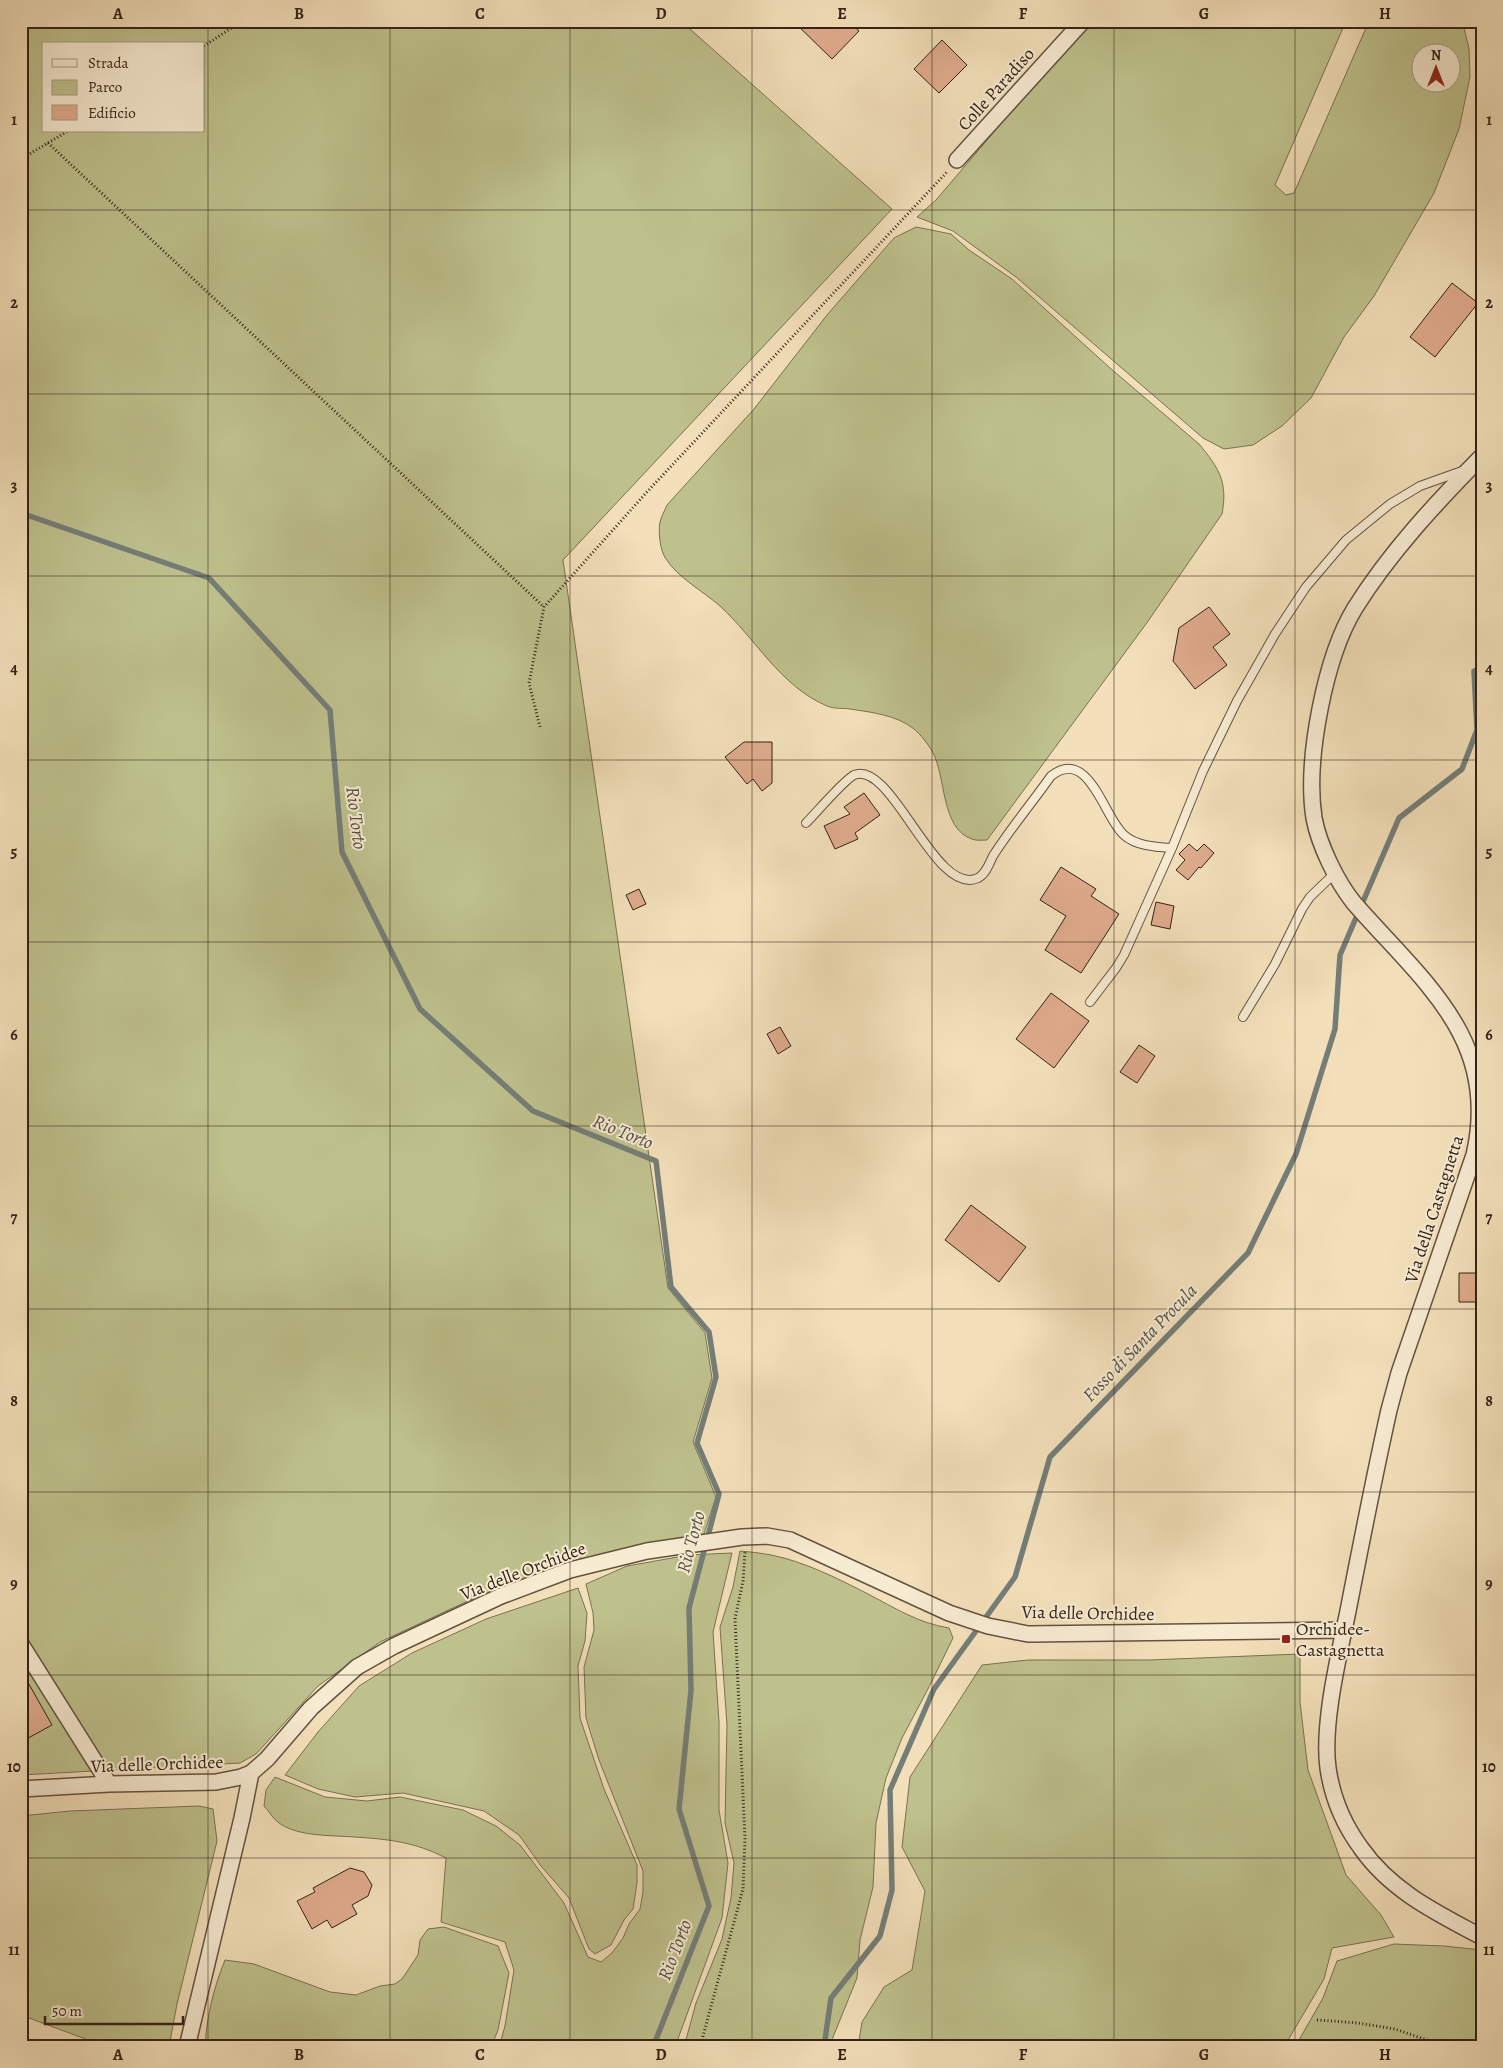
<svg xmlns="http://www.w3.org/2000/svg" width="1503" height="2068" font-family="Alegreya,serif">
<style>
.green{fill:#bec18d;stroke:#797252;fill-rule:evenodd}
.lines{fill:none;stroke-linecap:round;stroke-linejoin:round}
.stream{stroke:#747e78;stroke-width:5.5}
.building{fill:#dfab8d;stroke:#342317}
.service-casing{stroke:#645240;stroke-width:10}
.minor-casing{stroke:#645240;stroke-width:18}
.path{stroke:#342317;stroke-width:3;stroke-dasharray:1 2.5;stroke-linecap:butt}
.service{stroke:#f7ebd2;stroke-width:8}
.minor{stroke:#f7ebd2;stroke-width:15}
.grid{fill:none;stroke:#342317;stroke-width:1;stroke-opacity:0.55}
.poi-dot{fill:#8f2418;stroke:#f7ebd2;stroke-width:2}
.labels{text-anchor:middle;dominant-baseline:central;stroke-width:4;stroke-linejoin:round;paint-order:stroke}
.street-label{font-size:18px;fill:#342317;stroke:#f7ebd2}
.poi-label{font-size:18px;fill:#342317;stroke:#f7ebd2;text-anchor:start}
.water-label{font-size:19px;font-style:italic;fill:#545148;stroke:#f7ebd2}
.neatline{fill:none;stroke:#342317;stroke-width:2}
.grid-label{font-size:16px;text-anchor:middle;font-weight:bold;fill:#342317}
</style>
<rect width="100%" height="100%" fill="#f3e0ba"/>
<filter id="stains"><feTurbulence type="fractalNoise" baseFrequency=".004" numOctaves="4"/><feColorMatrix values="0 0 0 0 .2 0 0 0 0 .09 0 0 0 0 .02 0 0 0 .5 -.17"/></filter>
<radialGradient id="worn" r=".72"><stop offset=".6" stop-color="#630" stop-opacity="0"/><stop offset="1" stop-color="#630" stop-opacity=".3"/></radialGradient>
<path class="green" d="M21,21H681L892,209L563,560L668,1288L705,1333L712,1378L693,1442L716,1497L703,1537L529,1579L470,1600L380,1642L318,1686L256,1754L240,1763L21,1775ZM44,44H204V131H44Z
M1092,21H1346L1275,185L1286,195L1294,193L1369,21H1462L1469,48L1470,77L1459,129L1434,193L1374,296L1344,337L1311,398L1282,426L1253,445L1224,449L1203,438L1016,277L953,231L917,217L936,200L1045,72ZM1420,52H1450V82H1420Z
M916,227L951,234L969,250L1012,279L1110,368L1199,444C1219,468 1228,482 1222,514L1146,624L987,840C982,840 976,841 972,839C941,829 946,777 933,753C929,745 920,734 914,729C897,715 870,712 850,709C843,708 834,709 827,706C780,686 756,639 720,606C704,592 677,577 666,559C660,551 658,532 660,522C661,517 665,510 667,505L754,409L827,315L894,238Z
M740,1551C751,1552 761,1553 771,1555C803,1561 839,1579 868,1594C895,1608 918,1623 949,1628L953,1638L929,1687L902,1738L886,1778L876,1823L873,1887L860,1940L857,1978L829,2047H684L696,2003L722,1939L731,1898L734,1863L725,1823L727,1725L720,1627L733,1587Z
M732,1553L713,1632L719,1722V1810L728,1863L722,1918L675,2047H499L505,2026L514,1970L505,1942L441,1922L446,1858C415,1842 388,1839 354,1837C330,1835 299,1837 279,1823C273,1819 269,1811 264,1806L266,1790L275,1777L325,1797L367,1801L400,1797L463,1810L496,1826L520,1845L564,1903L588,1957L601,1962L612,1953L623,1938L629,1924L640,1909L643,1892V1871L599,1760L586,1718L584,1667L594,1630L593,1613L586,1584L627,1566L689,1555Z
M578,1588L587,1613L585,1641L578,1666L580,1718L604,1789L637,1865V1883L633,1909L624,1920L611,1945L595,1954L589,1949L569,1898L541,1866L519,1835L484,1811L403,1793L355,1797L318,1789L285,1775L318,1732L359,1686L412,1653L486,1619Z
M1300,1654V1702L1308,1770L1346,1875L1381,1915L1394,1937L1332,1948L1324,1979L1284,2047H858L862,2022L884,1987L912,1970L925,1891L902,1847L910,1777L982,1665L1028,1660H1149Z
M199,1806L213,1809L217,1841L177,2004L169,2047H107L21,2015V1816L70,1811Z
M444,1927L498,1946L509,1973L498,2030L491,2047H205C207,2015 213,1990 225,1960L254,1964L330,1992L356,1995L380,1986L395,1984L402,1979L418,1955L420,1940L428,1929Z
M1394,1944L1444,1946L1482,1950V2047H1295L1323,1998L1337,1961Z"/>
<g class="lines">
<path class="stream" d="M21,513L209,578L330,710L342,852L420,1009L533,1111L656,1161L671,1287L709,1332L716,1377L697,1443L719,1494L689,1608L691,1690L679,1809L709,1906L653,2047
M824,2047L831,1998L880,1936L892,1890L890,1790L934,1689L1015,1577L1050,1457L1248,1253L1296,1154L1335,1029L1340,955L1399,818L1462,769L1477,730L1474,671L1482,668"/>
</g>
<path class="building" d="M793,21H848L859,31L832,59Z
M942,40L967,65L939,93L914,69Z
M1452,283L1478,303L1435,357L1410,337Z
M1209,607L1230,634L1213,647L1227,665L1195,689L1173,661L1179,628Z
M744,742H772V783L762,791L753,779L747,784L725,757Z
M864,793L880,815L855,833L858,839L835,849L824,826L850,814L844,807Z
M1189,844L1197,851L1204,844L1214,853L1201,868L1199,867L1188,880L1176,870L1185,860L1179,854Z
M1061,867L1096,889L1091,896L1119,914L1081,973L1045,950L1066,916L1040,900Z
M639,889L646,904L633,910L626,895Z
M1156,902L1174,906L1170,929L1151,925Z
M1051,993L1089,1021L1054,1068L1016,1039Z
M780,1027L791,1046L778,1054L767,1034Z
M1139,1045L1155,1056L1137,1083L1120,1072Z
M971,1205L1026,1247L999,1282L945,1240Z
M1459,1273H1482V1302H1459Z
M21,1670L52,1725L21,1742Z
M350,1868L364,1872L372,1885L368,1896L352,1905L357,1914L332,1928L327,1920L312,1929L297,1901L315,1892L313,1888Z"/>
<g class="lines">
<defs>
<path id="service" d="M806,823C816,813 844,780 854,775C892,759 935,898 978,878C986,874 989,864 993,856C1010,829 1032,803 1051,776C1089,746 1104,818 1124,835C1136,846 1156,847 1172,848
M1090,1002L1116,968L1124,955L1172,848L1203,771L1237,701L1275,634L1306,587L1346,540L1390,504L1420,486L1462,471
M1243,1017L1275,964L1302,909L1310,897L1336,872"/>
<path id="minor" d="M957,160L1083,21
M1482,456C1436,503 1390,552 1355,608C1325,657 1305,760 1314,818C1319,845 1337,882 1354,903C1422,981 1501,1039 1474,1155L1399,1373L1389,1410C1374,1477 1361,1544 1348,1611C1339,1655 1322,1724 1328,1768C1332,1796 1344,1825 1361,1848C1391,1891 1437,1913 1482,1937
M21,1644L109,1784
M21,1789L109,1784L216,1782L241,1777L251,1773L267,1759L311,1708L357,1667L394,1646L501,1596L570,1570L647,1551L742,1537L767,1536L790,1540L949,1613L988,1626L1028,1634L1344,1630
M187,2047L242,1818L251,1773"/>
</defs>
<use href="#service" class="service-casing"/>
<use href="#minor" class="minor-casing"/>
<path class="path" d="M204,46L242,21
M48,143L544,607
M21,159L68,131
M540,727L529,683L544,607L646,493L947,172
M1317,2020L1358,2023L1395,2029L1447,2047
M700,2047L743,1889L745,1839L735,1619L743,1581L745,1552"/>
<use href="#service" class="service"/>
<use href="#minor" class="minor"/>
</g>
<path class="grid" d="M208,21V2047M390,21V2047M570,21V2047M752,21V2047M932,21V2047M1114,21V2047M1295,21V2047M21,210H1482M21,394H1482M21,576H1482M21,760H1482M21,942H1482M21,1126H1482M21,1309H1482M21,1492H1482M21,1675H1482M21,1858H1482"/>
<rect class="poi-dot" x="1281" y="1634" width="10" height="10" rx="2.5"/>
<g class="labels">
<g class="street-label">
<text transform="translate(996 89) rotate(-48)">Colle Paradiso</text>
<text transform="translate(1434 1209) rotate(-72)">Via della Castagnetta</text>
<text transform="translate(523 1571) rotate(-21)">Via delle Orchidee</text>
<text transform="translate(1088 1613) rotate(1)">Via delle Orchidee</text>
<text transform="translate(157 1764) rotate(-2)">Via delle Orchidee</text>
</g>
<g class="poi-label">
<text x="1296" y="1629">Orchidee-<tspan x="1296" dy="21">Castagnetta</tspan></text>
</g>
<g class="water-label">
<text transform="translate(356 818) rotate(83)">Rio Torto</text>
<text transform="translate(623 1132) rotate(22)">Rio Torto</text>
<text transform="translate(1140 1343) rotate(-46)">Fosso di Santa Procula</text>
<text transform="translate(691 1542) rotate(-75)">Rio Torto</text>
<text transform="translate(675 1950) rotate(-69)">Rio Torto</text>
</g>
</g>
<rect width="1503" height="2068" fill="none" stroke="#f3e0ba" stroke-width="55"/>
<rect x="42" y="42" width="162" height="90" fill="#f7ebd2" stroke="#a99b87"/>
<rect x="52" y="59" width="25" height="8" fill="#f7ebd2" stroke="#a99b87"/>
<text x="88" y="68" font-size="15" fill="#342317">Strada</text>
<rect x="52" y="80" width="25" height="15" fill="#bec18d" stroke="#a99b87"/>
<text x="88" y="92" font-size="15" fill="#342317">Parco</text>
<rect x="52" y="105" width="25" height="15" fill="#dfab8d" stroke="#a99b87"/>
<text x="88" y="118" font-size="15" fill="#342317">Edificio</text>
<g transform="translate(1436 68)"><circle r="24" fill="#f7ebd2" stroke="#a99b87"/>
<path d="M0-4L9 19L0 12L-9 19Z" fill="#8f2418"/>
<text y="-8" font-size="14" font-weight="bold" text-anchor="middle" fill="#342317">N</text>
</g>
<path d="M45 2016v8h138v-8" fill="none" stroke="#342317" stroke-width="2.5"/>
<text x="52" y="2016" font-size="15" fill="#342317" stroke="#f7ebd2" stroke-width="4" paint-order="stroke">50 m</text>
<rect x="28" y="28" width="1448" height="2012" class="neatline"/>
<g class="grid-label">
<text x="118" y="19">A</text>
<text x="299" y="19">B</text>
<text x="480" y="19">C</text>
<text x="661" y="19">D</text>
<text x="842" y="19">E</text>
<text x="1023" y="19">F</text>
<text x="1204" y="19">G</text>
<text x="1385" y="19">H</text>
<text x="14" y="125">1</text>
<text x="1489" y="125">1</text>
<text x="14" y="308">2</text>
<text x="1489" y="308">2</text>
<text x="14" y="491">3</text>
<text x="1489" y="491">3</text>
<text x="14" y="674">4</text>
<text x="1489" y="674">4</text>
<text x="14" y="857">5</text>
<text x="1489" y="857">5</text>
<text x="14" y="1040">6</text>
<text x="1489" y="1040">6</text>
<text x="14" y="1223">7</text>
<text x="1489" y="1223">7</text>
<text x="14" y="1406">8</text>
<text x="1489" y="1406">8</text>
<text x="14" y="1589">9</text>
<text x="1489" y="1589">9</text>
<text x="14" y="1772">10</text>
<text x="1489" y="1772">10</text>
<text x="14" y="1955">11</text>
<text x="1489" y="1955">11</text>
<text x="118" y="2060">A</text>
<text x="299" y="2060">B</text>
<text x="480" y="2060">C</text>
<text x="661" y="2060">D</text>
<text x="842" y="2060">E</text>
<text x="1023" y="2060">F</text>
<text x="1204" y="2060">G</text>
<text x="1385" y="2060">H</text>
</g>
<rect width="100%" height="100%" filter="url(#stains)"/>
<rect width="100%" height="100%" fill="url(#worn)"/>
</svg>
